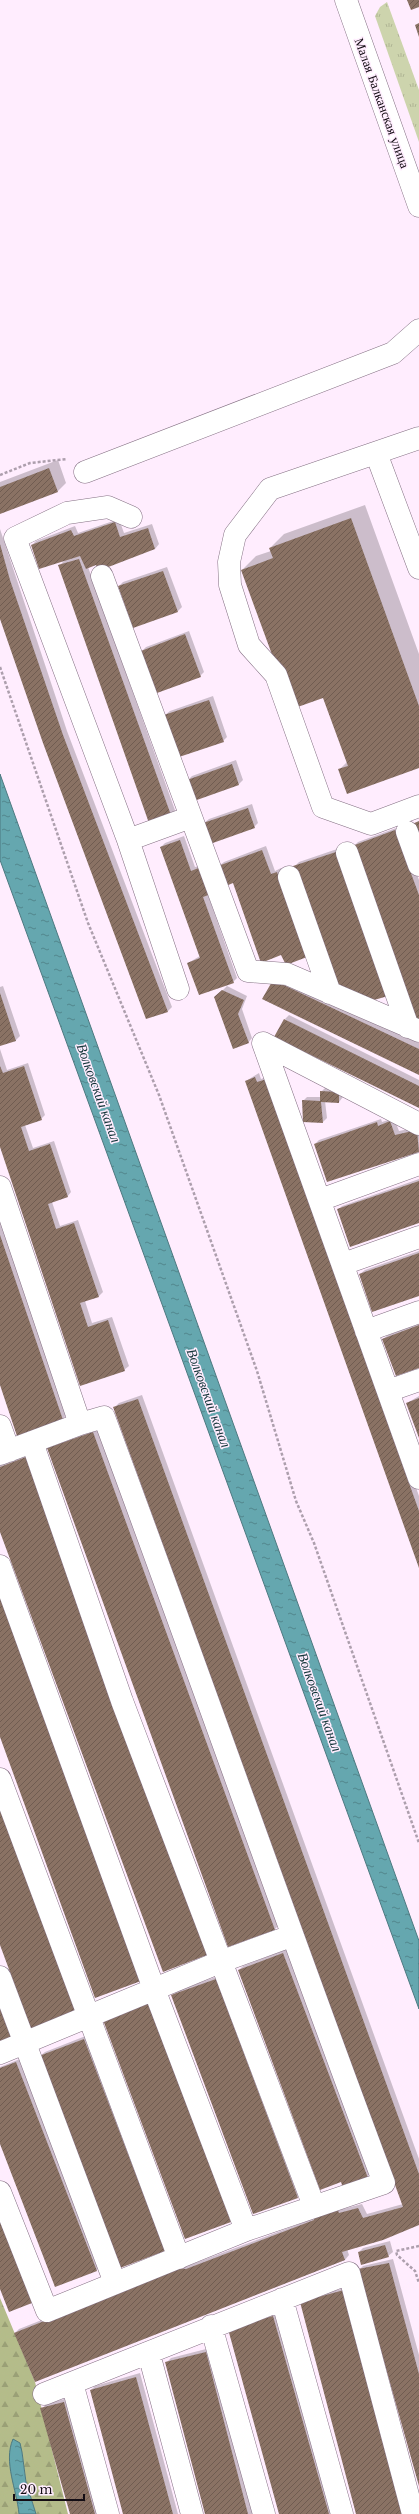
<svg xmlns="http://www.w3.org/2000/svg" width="419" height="2514" font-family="'Libre Baskerville',serif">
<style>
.grass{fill:url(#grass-tufts)}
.forest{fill:url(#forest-firs)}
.water{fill:url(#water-ripples);stroke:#4d7980}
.shadow{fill:#0003}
.building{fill:url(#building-hatch)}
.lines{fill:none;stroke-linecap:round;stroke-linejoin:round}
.minor-casing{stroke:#847083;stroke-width:23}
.path{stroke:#ad9fad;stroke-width:2.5;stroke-dasharray:3 2;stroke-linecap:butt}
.minor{stroke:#fff;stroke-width:22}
.labels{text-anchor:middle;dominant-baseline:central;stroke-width:3;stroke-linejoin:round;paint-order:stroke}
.street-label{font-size:13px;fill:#140d14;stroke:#ffedfe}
.water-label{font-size:14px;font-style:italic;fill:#123438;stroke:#ffedfe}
</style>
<defs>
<pattern id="grass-tufts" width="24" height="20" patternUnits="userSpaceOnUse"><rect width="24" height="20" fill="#cdd4ad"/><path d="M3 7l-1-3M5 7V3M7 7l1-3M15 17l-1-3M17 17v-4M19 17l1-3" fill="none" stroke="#afb594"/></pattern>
<pattern id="forest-firs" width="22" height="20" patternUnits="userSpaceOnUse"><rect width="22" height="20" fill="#b4bc8a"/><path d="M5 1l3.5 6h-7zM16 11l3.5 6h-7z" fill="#9aa076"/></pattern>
<pattern id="water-ripples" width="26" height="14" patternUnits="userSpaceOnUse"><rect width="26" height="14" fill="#65a7af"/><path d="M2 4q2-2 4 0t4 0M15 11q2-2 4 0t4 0" fill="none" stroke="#52868d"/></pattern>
<pattern id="building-hatch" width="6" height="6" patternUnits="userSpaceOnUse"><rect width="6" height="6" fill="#8a7264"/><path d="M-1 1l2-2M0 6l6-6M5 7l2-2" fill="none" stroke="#705c51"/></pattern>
</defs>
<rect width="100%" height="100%" fill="#ffedfe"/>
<path class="grass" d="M387,2L419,90V142L375,16L380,7Z"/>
<path class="forest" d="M0,2298L35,2382L68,2514H36L26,2482L22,2452L19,2514H0Z"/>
<path class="water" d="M0,774L419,1941V2009L0,860Z
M13,2439L20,2443L22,2452L26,2482L36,2514H19C17,2490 3,2462 13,2439Z"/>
<path class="shadow" d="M58,460L66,483L58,491L0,513V482Z
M365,505L419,654V767L339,770L347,762L324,697L242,570L256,556L271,551L270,548L284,534Z
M119,519L124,533L152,524L159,544L155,549L88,567L176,813L171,818L60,565L65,560L32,545L36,541L75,526L78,533Z
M0,529L67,731L172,1007L168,1011L147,1018L0,616Z
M167,567L182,607L178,611L133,627L119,586L123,582Z
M189,631L204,672L200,676L142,651L146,647Z
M213,696L227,737L223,741L165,715L170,711Z
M236,760L243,780L239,784L188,780L192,776Z
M252,804L258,823L254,827L204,823L209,819Z
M399,827L419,880V1024L354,846L358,842Z
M184,836L195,867L206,864L208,895L237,978L233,982L188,963L200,956L161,847L165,843Z
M266,846L275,871L281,868L310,952L219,866L224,862Z
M340,848L391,991L295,866L299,862Z
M278,976L419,1043V1074L274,980Z
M3,986L20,1036L16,1040L0,1045V987Z
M227,986L247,996L242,1009L252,1038L248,1043L215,998Z
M289,1015L419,1080V1107L285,1019Z
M0,1049L7,1070L28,1063L45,1115L41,1119L25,1125L33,1148L54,1141L71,1192L67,1197L52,1202L60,1226L78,1220L103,1292L99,1296L85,1301L92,1323L112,1317L129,1366L124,1370L81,1385L0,1144Z
M259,1073L261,1079L272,1075L276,1096L419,1496V1566L246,1081Z
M325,1088H343V1097L339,1102L325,1101L327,1118L323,1122L303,1101L307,1097H321V1092Z
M394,1118L399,1131L419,1127V1151L327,1181L315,1144L319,1140L381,1119L382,1122Z
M419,1179V1222L338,1210L342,1206Z
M0,1218L66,1415L62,1420L0,1382Z
M419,1251V1295L360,1274L365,1270Z
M419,1323V1367L383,1339L388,1335Z
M142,1395L419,2159V2224L347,2249L349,2255L345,2260L35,2380L15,2333L19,2329L183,2264L190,2265L315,2218L342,2205L343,2209L362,2204L367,2214L403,2204L115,1407L119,1403Z
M419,1396V1436L407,1403Z
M97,1429L279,1925L275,1929L229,1946L48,1449L52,1445Z
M30,1453L0,1529V1465Z
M287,1949L371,2173L367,2177L239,1970L243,1966Z
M221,1975L301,2193L297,2197L173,1995L177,1991Z
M88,2035L165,2250L40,2056L45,2052Z
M20,2059L100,2266L96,2271L0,2142V2067Z
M390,2241L393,2252L388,2256L359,2252L363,2248Z
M393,2259L419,2355V2484L359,2270L363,2266Z
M349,2287L357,2514L305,2298Z
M278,2313L334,2514H280L233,2325Z
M210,2348L253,2514H206L166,2363L171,2358Z
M140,2373L178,2514H124L91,2390L95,2386Z
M68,2398L100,2514H71L42,2409L46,2404Z"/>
<path class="building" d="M407,0H419V7L411,10Z
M419,23V37L415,25Z
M49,468L58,492L0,514V487Z
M351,518L419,706V768L347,794L338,769L348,766L323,698L292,709L241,570L273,558L269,548Z
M115,522L120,537L148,528L155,549L98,571L96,565L86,569L80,556L39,569L31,545L71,530L74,536Z
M0,544L10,580L63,735L168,1012L146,1019L43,743L0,619Z
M79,559L172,818L150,826L58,565Z
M163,571L178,612L133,628L118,586Z
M185,634L201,677L157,693L141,651Z
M209,700L224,742L179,757L164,715Z
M232,764L239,785L194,801L187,780Z
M248,808L255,828L210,844L203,823Z
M419,821V842L412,824Z
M395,830L419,895V1027L352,846Z
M180,840L191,871L201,867L211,894L203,897L234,983L199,995L187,963L200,958L160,847Z
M262,850L271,874L277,872L307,957L286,965L281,955L261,963L233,883L226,886L218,866Z
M336,852L388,996L367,1002L339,990L293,866Z
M273,980L419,1049V1075L262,999Z
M222,990L244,1000L238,1014L249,1043L233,1049L214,997Z
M0,993L16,1041L0,1046Z
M284,1019L419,1086V1108L274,1037Z
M0,1066L3,1073L24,1066L42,1120L21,1127L29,1151L50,1144L68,1197L48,1204L56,1229L74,1223L99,1297L80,1303L88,1327L108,1320L125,1371L80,1386L0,1147Z
M255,1077L257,1082L267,1079L272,1100L419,1511V1568L245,1081Z
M320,1091L339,1092V1103L321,1102L323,1123L303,1122L302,1100L320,1101Z
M390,1121L395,1135L417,1130L419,1152L327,1182L314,1144L377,1122L378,1126Z
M419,1181V1223L350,1247L337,1209Z
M0,1235L63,1420L17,1436L0,1385Z
M419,1253V1296L372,1312L359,1274Z
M419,1325V1368L396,1376L382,1339Z
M419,1398V1438L406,1403Z
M138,1399L419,2174V2225L383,2240L342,2252L345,2260L35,2382L14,2333L178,2268L186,2269L314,2220V2216L337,2208L339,2213L358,2208L363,2218L403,2207L113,1407Z
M93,1432L275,1930L228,1947L47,1448Z
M26,1457L207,1955L163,1972L0,1532V1467Z
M0,1595L141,1981L95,1998L0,1737Z
M0,1803L77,2012L31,2029L0,1945Z
M283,1953L368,2178L343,2188L341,2182L320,2190L238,1970Z
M216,1979L298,2198L253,2214L171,1995Z
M149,2003L231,2222L185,2239L103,2020Z
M0,2008L11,2037L0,2041Z
M84,2039L165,2251L120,2268L39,2056Z
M16,2062L97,2271L55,2287L0,2144V2068Z
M0,2219L32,2303L9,2312L0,2289Z
M385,2245L389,2257L361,2265L358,2252Z
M389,2263L419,2374V2486L358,2269Z
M344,2290L404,2514H356L300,2302Z
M273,2316L329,2514H279L228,2329Z
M206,2352L248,2514H205L165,2362Z
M136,2377L173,2514H123L90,2390Z
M64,2402L95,2514H70L40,2408Z"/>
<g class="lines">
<defs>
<path id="minor" d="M346,0L419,206
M419,438L270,489L235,535L229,562L230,585L249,645L276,675L323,807L371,824L419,806
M376,453L419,568
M85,472L393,353L419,330
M131,517L108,507L67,513L15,538L128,840L178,989
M102,576L248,971L287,974L419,1031
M407,832L419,865
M128,840L191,817
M347,853L408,1027
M289,877L330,993
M419,1124L263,1043L419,1478
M0,1187L80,1424L104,1417C199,1672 288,1928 384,2183L246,2230L47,2311L0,2192
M320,1200L419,1164
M343,1264L419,1237
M366,1331L419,1312
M388,1391L419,1380
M0,1426L9,1451
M32,1442L122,1701L314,2206
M0,1454L80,1424
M0,1566L154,1989L246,2230
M0,1779L179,2258
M0,1977L115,2283
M0,2053L220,1962L291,1936
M282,2299L342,2514
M211,2326L264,2514
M149,2354L192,2514
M72,2383L108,2514
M44,2394L349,2273L413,2514"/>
</defs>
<use href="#minor" class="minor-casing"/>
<path class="path" d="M0,475L30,463L67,459
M0,667L88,923L159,1095L257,1371L296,1501L314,1543L419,1843
M419,2246L396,2251L397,2255L415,2271L419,2283"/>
<use href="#minor" class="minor"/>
</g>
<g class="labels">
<g class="street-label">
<text transform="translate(382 103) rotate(70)">Малая Балканская улица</text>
</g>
<g class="water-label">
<text transform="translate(99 1093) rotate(70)">Волковский канал</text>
<text transform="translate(209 1398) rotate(70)">Волковский канал</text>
<text transform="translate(320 1702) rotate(70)">Волковский канал</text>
</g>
</g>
<path d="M14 2494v6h70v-6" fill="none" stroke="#140d14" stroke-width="2"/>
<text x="20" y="2494" font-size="12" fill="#140d14" stroke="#ffedfe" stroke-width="3" paint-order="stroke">20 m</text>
</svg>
